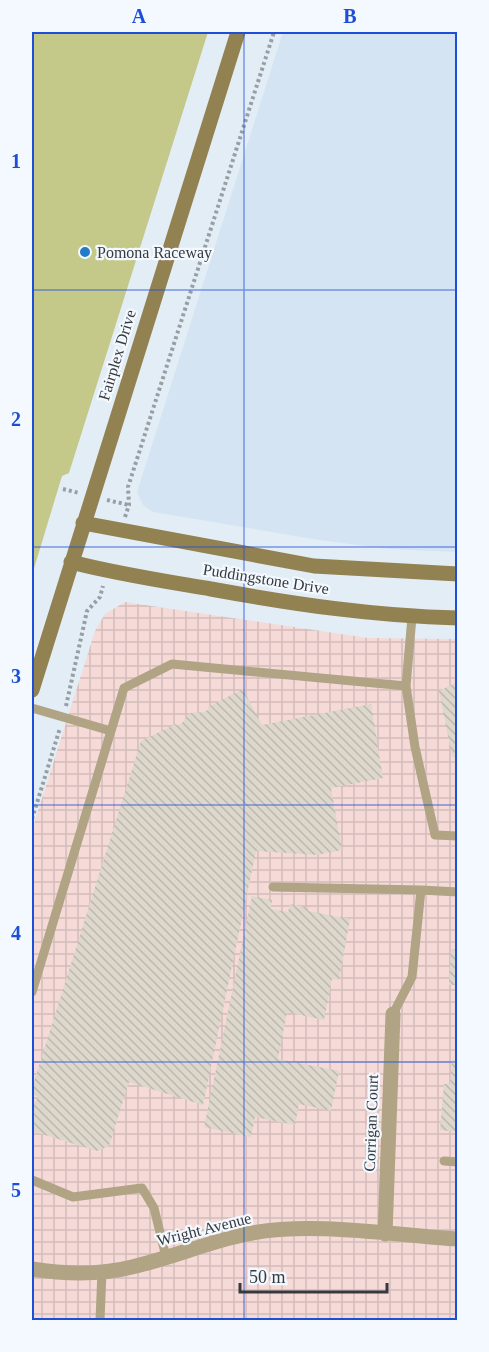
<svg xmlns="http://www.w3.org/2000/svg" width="489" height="1352" font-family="Georgia,serif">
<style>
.built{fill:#d4e4f3}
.industrial{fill:url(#industrial-grid)}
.green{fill:#c4c889}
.building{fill:url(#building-back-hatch)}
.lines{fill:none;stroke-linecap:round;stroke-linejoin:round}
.path{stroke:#979fa5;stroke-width:4;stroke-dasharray:3 3;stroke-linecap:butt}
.lane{stroke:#b0a484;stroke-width:9}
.street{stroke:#b0a484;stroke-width:15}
.secondary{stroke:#938251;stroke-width:15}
.grid{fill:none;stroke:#1d4ed8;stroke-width:1.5;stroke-opacity:0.55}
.poi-dot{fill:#247bc9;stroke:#f3f9ff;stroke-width:2}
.labels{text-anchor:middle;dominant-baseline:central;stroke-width:4.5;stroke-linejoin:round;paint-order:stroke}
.poi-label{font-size:16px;fill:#363a3e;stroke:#f3f9ff;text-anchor:start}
.street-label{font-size:16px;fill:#363a3e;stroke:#f3f9ff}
.neatline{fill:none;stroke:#1d4ed8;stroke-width:2}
.grid-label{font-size:20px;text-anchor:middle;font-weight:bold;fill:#1d4ed8}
</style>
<defs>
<pattern id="industrial-grid" width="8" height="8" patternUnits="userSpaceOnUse" patternTransform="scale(1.5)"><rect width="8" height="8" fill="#f5dad7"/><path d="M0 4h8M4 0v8" fill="none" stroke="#d3bcba"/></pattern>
<pattern id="building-back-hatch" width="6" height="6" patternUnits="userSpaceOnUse" patternTransform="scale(1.5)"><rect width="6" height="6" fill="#ddd7cc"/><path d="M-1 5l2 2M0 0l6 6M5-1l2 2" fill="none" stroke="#beb9b0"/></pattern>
</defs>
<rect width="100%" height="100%" fill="#e3edf6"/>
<path class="built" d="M283,32H457V552L389,549L319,540L153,512L143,505L137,492Z"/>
<path class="industrial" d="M125,602L368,638L457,639V1320H32V830L95,631L105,614Z"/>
<path class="green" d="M32,32H208L69,473L62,476L32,575Z"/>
<path class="building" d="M458,682V760L452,756L439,691Z
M243,689L262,725L371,704L383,778L331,788L342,850L317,855L256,851L203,1105L129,1082L109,1146L97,1151L32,1131V1105L39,1097L32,1094V1088L141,741L176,724L177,726L182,723L190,713L204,712L209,709L208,707Z
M252,896L272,900L271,909L288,912L290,904L309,908L308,911L350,919L339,980L332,979L324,1020L287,1012L278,1059L339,1071L331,1111L299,1104L295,1125L255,1117L251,1137L204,1127Z
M451,949L458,950V985H449Z
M452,1060H458V1132L440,1130L444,1084H450Z"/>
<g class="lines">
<path class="path" d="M63,489L79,493
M107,500L129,505
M125,517L129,505L128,487L274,32
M66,706L87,611L100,597L103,586
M32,819L60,728"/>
<path class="lane" d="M406,686L412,617
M32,708L111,731
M273,887L421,890L412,977L393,1014
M421,890L458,892
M32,992L124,688L172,664L406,686L415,747L435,835L458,836
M444,1161L458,1162
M32,1180L73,1197L142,1188L154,1208L166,1257
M100,1320L102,1271"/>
<path class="street" d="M385,1234L393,1014
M32,1269C64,1274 100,1275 132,1267C171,1258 208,1242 247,1234C310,1221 393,1235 458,1239"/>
<path class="secondary" d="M83,523L314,566L458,574
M71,562C117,574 164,581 211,589C293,604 374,616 458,618
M32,690L238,32"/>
</g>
<path class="grid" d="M244,32V1320M32,290H458M32,547H458M32,805H458M32,1062H458"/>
<circle class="poi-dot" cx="85" cy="252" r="6"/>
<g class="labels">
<g class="poi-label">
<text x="97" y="252">Pomona Raceway</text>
</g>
<g class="street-label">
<text transform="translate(117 355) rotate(-73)">Fairplex Drive</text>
<text transform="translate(266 579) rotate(9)">Puddingstone Drive</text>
<text transform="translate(371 1123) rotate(-88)">Corrigan Court</text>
<text transform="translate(204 1229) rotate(-14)">Wright Avenue</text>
</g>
</g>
<rect width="489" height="1352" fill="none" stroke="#f3f9ff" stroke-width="66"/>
<path d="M240 1283v9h147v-9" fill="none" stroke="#363a3e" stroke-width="3"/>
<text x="249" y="1283" font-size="18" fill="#363a3e" stroke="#f3f9ff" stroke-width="4.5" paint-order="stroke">50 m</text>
<rect x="33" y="33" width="423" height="1286" class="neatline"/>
<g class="grid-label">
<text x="139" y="23">A</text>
<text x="350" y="23">B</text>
<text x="16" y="168">1</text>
<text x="16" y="426">2</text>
<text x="16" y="683">3</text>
<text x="16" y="940">4</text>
<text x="16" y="1197">5</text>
</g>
</svg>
